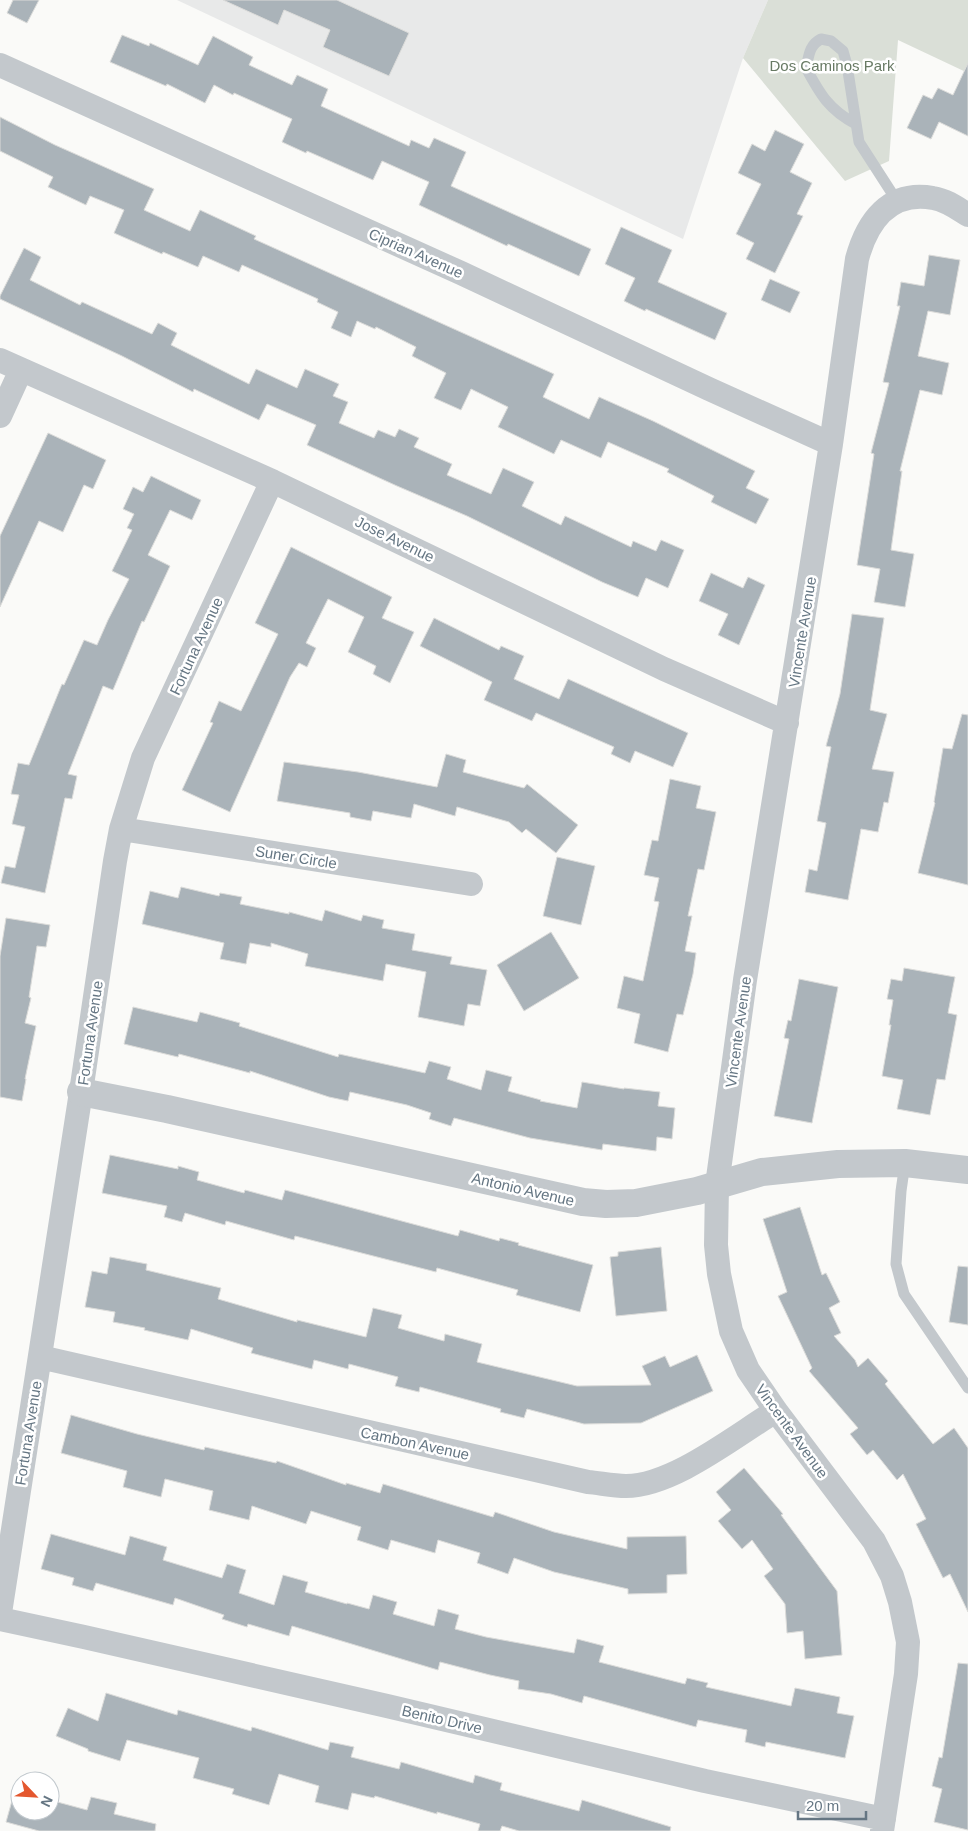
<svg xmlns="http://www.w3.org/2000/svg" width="968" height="1831" font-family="Arial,sans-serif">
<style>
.built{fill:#e8e9e9}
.green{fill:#dadfd7}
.building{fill:#aab3b9;stroke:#dcdcda}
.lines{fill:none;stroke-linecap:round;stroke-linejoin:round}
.service{stroke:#c3c8cc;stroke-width:11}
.minor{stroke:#c3c8cc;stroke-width:24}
.tertiary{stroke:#c3c8cc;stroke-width:28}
.labels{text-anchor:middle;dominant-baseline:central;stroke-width:5;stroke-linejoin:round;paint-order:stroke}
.park-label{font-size:15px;fill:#687a64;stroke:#fff}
.street-label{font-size:15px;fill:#657683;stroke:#fff}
</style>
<rect width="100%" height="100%" fill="#fafaf8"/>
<path class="built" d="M177,0H768L743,58L683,239Z"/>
<path class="green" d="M768,0H968V73L898,40L889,161L845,181L743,58Z"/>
<path class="building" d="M13,0H39L27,23L7,13Z
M223,0H337L409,33L389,76L323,47L330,30L284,10L278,25Z
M122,35L149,46L150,43L198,65L213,36L253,57L249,65L292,85L297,75L328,89L321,106L409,146L411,140L429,148L434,138L466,152L451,186L591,249L579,276L508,244L507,246L419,205L429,182L382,161L373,180L307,151L306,153L282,142L292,119L234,93L233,95L214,85L205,103L167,84L166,86L110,62Z
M968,63V136L939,122L931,139L907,128L923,95L932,99L938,88L953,95Z
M0,117L55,145L154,189L144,210L190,231L200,210L256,236L254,239L554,374L543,397L589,419L599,397L653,421L755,471L746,488L769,499L756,524L711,502L714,496L667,472L669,469L608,442L601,458L561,440L554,454L498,427L508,407L471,389L461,410L434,398L446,373L412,356L416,347L376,327L375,329L357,321L351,337L331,328L338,312L317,302L318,299L242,265L239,272L203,256L198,267L163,252L162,254L114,233L124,210L90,196L86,205L48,187L53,177L0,151Z
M775,130L804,144L790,172L812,183L797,214L803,216L775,273L746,259L754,243L736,234L761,184L738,173L752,144L765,151Z
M621,227L672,250L658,282L727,313L715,340L646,309L645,311L624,301L635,278L605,264Z
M24,248L41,257L30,280L80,305L82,302L152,334L158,323L177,333L171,345L249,384L256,369L297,388L305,369L339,384L333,396L348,402L339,423L374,438L378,430L395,437L399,429L419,438L414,447L452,464L447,475L491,494L503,468L534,482L522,506L561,525L565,516L631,547L633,541L656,551L661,540L684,550L668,588L646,578L638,597L602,582L467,516L397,486L307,445L316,425L267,404L259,420L194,389L193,392L122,356L0,299V296Z
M929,255L960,260L950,315L928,311L918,356L949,363L942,395L920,390L900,471H902L891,550L914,554L905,607L874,602L880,569L857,565L874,454L871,453L889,383L883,382L900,306H897L901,282L924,286Z
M770,279L800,292L790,313L761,300Z
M48,433L106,460L93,489L84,485L63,532L39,521L0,607V536Z
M151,476L201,500L192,520L170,510L148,555L170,566L144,622L142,621L113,690L103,686L68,774L77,776L72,799L65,798L45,893L1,883L5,866L15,868L25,827L12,824L19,795L11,794L18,763L29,765L62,684L64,685L84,640L97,645L108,620L129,579L112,571L132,530L127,528L134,514L123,509L133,487L143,492Z
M291,547L392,597L382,618L414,632L390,683L373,674L376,666L348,652L364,617L328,599L306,643L316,648L307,667L299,663L290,677L230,812L182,790L213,723L210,722L219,701L241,711L278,634L255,623Z
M711,573L743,588L748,577L765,585L739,645L718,635L728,614L699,601Z
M852,614L884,618L870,710L887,714L872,769L894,772L888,803L884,802L878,832L861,829L848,900L805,892L809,869L817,871L826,823L817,821L831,747L826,746L840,694Z
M434,618L499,650L501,646L524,656L514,679L559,699L568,679L688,733L673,767L635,751L630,763L611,754L614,747L536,713L532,721L484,700L492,682L420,646Z
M962,714L968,715V885L918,873L935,803L934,802L943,748L952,749Z
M446,754L466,760L463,772L524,788L527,784L578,825L556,853L526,829L522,833L509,822L457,807L455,816L414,804L411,818L373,811L371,821L350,817V813L277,801L284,762L358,772L437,787Z
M670,779L701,786L696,808L716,812L704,870L698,869L688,916H692L685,951L696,953L693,974L683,1015L677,1014L668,1052L634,1043L640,1014L617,1008L624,976L643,981L659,902L654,901L659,878L644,875L652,840L658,841Z
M557,857L595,866L581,925L543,916Z
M181,887L219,896L220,893L242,897L240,904L289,914V912L322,921L325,910L361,921L363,915L384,920L382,928L415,934L412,950L452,957L450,964L487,970L480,1006L468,1004L464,1026L418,1017L426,972L386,964L383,981L305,966L308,954L271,943V947L250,943L246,964L220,959L224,943L142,924L150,891L178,898Z
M6,918L50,925L46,947L37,946L29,997L31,998L25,1023L36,1026L25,1079H26L22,1101L0,1097V956Z
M551,932L579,978L524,1011L497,965Z
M904,968L955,977L948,1013L957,1015L945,1080L937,1079L930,1115L897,1109L903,1080L882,1076L891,1025H889L893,1000L887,999L891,979L902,981Z
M799,979L838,987L812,1123L774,1116L789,1039L784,1038L788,1020L791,1021Z
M133,1007L197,1022L200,1012L240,1023L239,1026L338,1057L339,1054L425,1073L429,1061L451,1067L447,1079L481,1090L486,1070L512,1077L508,1091L541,1100L540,1101L577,1108L582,1082L624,1089V1088L660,1092L658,1106L675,1108L672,1139L657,1137L656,1151L603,1144L602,1150L530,1138L454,1118L451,1126L429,1119L431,1113L407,1105L350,1092L348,1101L329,1097L250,1071V1073L179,1054L178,1057L124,1044Z
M110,1155L178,1169V1166L199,1172L197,1180L244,1193L245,1190L282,1200L285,1190L458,1236L460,1230L499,1241L500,1238L519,1243L518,1245L593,1265L580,1312L516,1295L518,1290L437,1268L436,1272L295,1236L294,1240L226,1221L225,1225L185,1213L182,1222L164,1217L167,1206L102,1193Z
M800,1207L822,1275L826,1273L840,1302L829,1308L841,1333L834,1336L855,1360L858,1367L868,1358L888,1381L885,1384L933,1444L954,1428L968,1448V1612L950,1574L943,1578L916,1524L926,1519L903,1474L897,1480L873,1450L867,1455L850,1434L858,1428L809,1371L812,1368L778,1296L787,1292L763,1219Z
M661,1247L667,1311L616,1316L610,1257L618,1256V1252Z
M110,1257L147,1264L146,1270L221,1288L218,1299L297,1322V1320L366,1337L373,1308L402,1315L398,1328L444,1341L445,1334L482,1344L477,1362L577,1386L651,1385L642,1366L665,1356L670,1367L697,1355L713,1391L641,1423L584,1424L527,1409L524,1418L500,1412L501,1409L420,1387L419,1392L395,1386L398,1377L349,1364L348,1369L314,1360L312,1369L251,1353L253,1348L191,1329L188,1340L144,1330L145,1328L113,1322L115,1312L85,1307L92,1271L107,1274Z
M958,1266L968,1267V1325L949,1322Z
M71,1415L137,1434L204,1450L205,1447L276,1463L277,1461L346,1485V1483L380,1493L383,1484L493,1517L495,1512L554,1532L627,1549V1537L686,1536L687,1574L667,1575V1593L628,1594V1589L554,1572L514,1558L508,1574L477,1563L480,1553L438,1540L435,1553L391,1540L388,1550L357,1540L361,1527L311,1511L306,1524L252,1506L249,1520L209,1510L213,1491L165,1479L161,1497L123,1487L127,1471L61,1453Z
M744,1468L783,1514L781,1515L837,1591L842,1655L805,1659L803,1631L787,1633L785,1604L764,1576L773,1569L752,1540L742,1549L718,1521L731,1510L716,1492Z
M51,1534L125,1555L130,1536L167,1547L163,1560L222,1578L227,1564L246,1570L239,1593L274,1605L283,1575L308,1582L305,1592L347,1604V1603L369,1609L373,1595L397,1602L393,1614L434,1626L438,1609L459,1615L455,1629L486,1637L574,1653L577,1639L604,1646L599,1662L685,1684L687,1678L708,1683L706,1687L791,1706L795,1688L840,1697L837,1713L854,1716L845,1758L766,1742L765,1747L745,1742L747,1730L698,1720L696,1727L584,1696L582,1703L551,1694L518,1689L519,1681L490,1675L440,1662L438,1670L292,1626L289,1636L248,1624L247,1627L222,1619L224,1615L175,1598L173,1605L96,1583L93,1591L72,1585L74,1578L41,1569Z
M958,1663L968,1664V1830L934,1822L942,1789L932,1786L939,1757L942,1758Z
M106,1693L177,1715L178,1710L251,1731L252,1727L328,1750L330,1742L354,1747L351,1757L399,1769L401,1762L473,1783L475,1775L502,1783L500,1790L579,1811L582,1800L671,1827L670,1831H519L502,1826L500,1831H478L480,1824L437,1812V1814L375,1796L374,1798L352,1793L348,1810L315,1802L319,1786L279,1774L269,1805L232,1794L234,1789L193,1778L199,1758L127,1740L120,1761L88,1751V1749L56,1736L68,1708L98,1721Z
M15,1790L20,1791V1811H50V1800L87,1810L91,1797L117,1803L114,1814L156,1824L155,1831H39L6,1822Z"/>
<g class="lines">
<path class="service" d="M856,124C829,110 820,94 806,68C809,56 809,45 821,39L831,41L843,51L847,65L859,142L897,201
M905,1163L901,1191L896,1264L904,1294L968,1388"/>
<path class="minor" d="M0,65L461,273L709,389L831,444
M0,360L272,481L664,669L787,723
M0,416L21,370
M121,829L471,884
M40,1357L588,1482C600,1483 613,1486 626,1486C673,1486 736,1435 776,1411
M0,1613L81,1092L115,861L121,829L143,758L272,481
M0,1619L84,1637L387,1706L705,1781L884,1819
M882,1831L906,1674L908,1642L900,1602L892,1576L874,1541L776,1411L748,1370L731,1331L719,1274L716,1245L717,1185L745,980L831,444L857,259C867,222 889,190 933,198C946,200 957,208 968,215"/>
<path class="tertiary" d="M81,1092L167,1109L583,1202L606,1204L636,1203L697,1191L762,1172L838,1164L905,1163L968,1170"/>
</g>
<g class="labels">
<g class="park-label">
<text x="832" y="65">Dos Caminos Park</text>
</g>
<g class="street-label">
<text transform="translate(416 253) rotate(24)">Ciprian Avenue</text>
<text transform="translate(395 539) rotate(26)">Jose Avenue</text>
<text transform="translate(802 632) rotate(-81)">Vincente Avenue</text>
<text transform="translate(196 646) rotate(-65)">Fortuna Avenue</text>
<text transform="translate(296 857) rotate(9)">Suner Circle</text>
<text transform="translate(738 1032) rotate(-82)">Vincente Avenue</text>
<text transform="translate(90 1033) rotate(-82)">Fortuna Avenue</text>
<text transform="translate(523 1189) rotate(13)">Antonio Avenue</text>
<text transform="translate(792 1431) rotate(54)">Vincente Avenue</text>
<text transform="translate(28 1433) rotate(-81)">Fortuna Avenue</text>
<text transform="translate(415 1443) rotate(12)">Cambon Avenue</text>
<text transform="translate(442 1719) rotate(13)">Benito Drive</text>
</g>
</g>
<g transform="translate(35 1796) rotate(115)"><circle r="24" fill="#ffffff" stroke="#c1c8cd"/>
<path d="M0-4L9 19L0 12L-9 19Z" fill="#e4572e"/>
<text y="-8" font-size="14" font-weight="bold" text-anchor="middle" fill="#657683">N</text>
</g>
<path d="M798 1811v8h68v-8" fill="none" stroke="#657683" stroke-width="2.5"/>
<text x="806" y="1811" font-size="15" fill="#657683" stroke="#ffffff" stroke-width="4" paint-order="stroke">20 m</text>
</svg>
